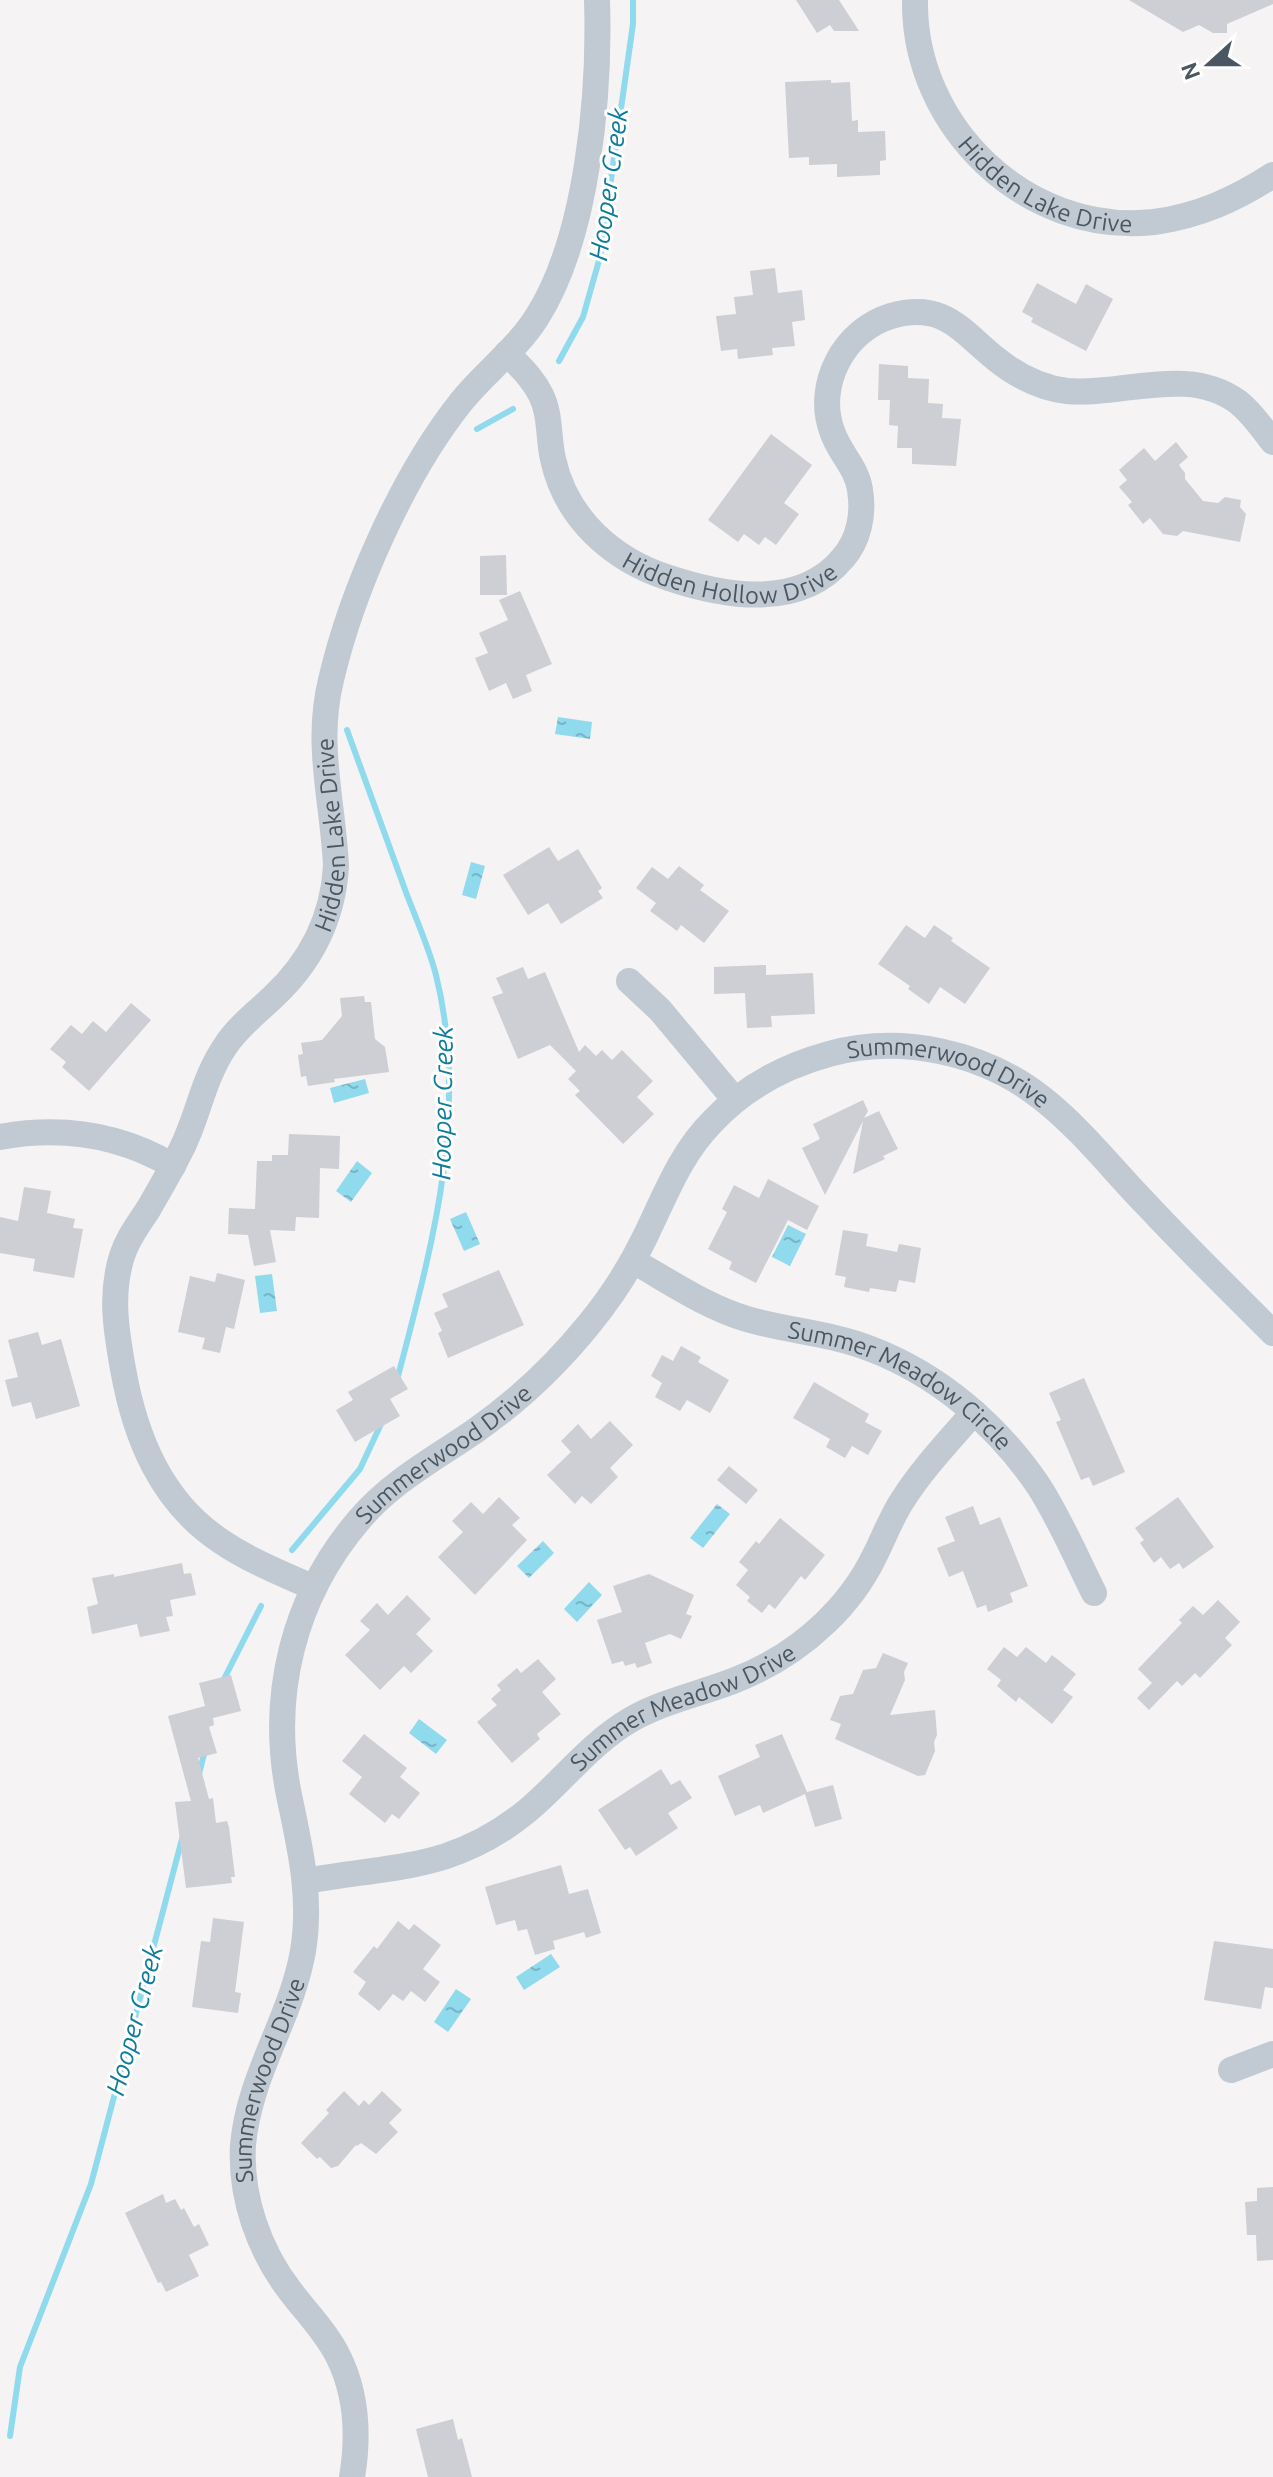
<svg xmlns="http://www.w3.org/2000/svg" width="1273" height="2477" font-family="Ubuntu,sans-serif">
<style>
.water{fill:url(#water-ripples)}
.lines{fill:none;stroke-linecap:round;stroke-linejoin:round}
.stream{stroke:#90daee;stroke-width:6}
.building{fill:#cdcfd5}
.minor{stroke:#c1cad2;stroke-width:26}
.labels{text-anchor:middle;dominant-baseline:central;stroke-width:6;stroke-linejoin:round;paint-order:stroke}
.street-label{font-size:24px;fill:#4a5661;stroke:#fff}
.water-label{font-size:26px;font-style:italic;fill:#0c7c9b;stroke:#fff}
</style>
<defs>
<pattern id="water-ripples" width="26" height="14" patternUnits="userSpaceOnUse" patternTransform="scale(2)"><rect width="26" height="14" fill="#90daee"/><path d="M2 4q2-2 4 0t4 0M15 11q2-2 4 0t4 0" fill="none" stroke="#78b4c4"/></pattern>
</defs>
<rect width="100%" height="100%" fill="#f5f3f3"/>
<path class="water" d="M558,717L592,722L590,739L555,734Z
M471,862L485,866L476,899L462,895Z
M365,1079L369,1093L334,1103L330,1088Z
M357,1161L372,1173L351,1202L336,1191Z
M466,1212L480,1244L464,1251L450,1219Z
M788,1225L806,1234L790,1266L772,1257Z
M272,1274L277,1311L260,1313L255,1276Z
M717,1504L730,1514L703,1548L690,1538Z
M543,1541L554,1553L529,1578L517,1566Z
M589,1582L602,1595L577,1622L564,1609Z
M419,1719L447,1740L436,1754L409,1733Z
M551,1954L560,1967L524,1990L516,1977Z
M456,1989L471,1999L448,2032L434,2022Z"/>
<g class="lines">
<path class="stream" d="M559,361L583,317L600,257L633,24V0
M477,429L513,409
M347,730C367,785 387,840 407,895C417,921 429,948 436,975C470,1112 432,1247 397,1380
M292,1550L360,1469L381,1424
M223,1681L261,1606
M199,1774L205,1750
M10,2436L20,2367L91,2184L182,1839"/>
</g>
<path class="building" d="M796,0H839L859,31H834L830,25L817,33Z
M1129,0H1273V4L1227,24V33H1213L1199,25L1183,32Z
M831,80V83L850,82L852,121L858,120V132L885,131L886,160L880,161V175L837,177V164L809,165V157L789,158L785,82Z
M775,268L778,293L802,290L805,320L792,322L795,346L772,348L773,355L738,359L737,349L721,351L716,316L736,314L734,297L753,295L750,271Z
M1037,283L1076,304L1086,284L1113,299L1086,351L1031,322L1033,318L1022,312Z
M879,364L908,366V378L929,379L928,403L943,404L942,418L961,419L956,466L912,464V448H897L898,426L889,425L890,400H878Z
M771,434L812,465L784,503L799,514L776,545L765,537L759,545L744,534L738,542L708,520Z
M1176,442L1188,457L1179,465L1185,473V479L1203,501L1218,503L1225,497L1241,500L1240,507L1246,514L1240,542L1183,531L1177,536L1163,534L1150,518L1143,524L1128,505L1132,502L1119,487L1127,480L1119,470L1144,448L1155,461Z
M506,555L507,595H480V556Z
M520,591L552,664L526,675L532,691L513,699L506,683L489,691L475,658L488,653L479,633L508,620L499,600Z
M549,847L558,861L578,849L602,888L598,891L603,898L561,924L548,903L528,915L503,875Z
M679,866L704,885L700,890L729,911L704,943L681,925L677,931L650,911L656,903L636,888L652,867L668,879Z
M906,925L925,938L934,925L953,938L951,941L990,968L965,1004L940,987L929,1004L908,989L910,986L878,964Z
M766,965V975L813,973L815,1014L771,1016L772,1027L747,1028L745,993L714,994V967Z
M523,967L528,979L545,972L579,1052L585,1045L596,1056L602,1050L612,1060L622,1050L653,1081L637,1097L654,1114L623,1144L575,1095L580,1091L568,1079L576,1071L550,1045L518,1059L492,997L503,993L496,978Z
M364,996L365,1002H371L375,1039L385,1047L389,1072L334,1079L335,1082L308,1086L306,1076L301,1077L298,1055L303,1054L301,1043L322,1040L342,1016L340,998Z
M131,1003L151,1020L89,1091L62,1067L66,1062L50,1049L71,1025L82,1034L93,1021L106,1032Z
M863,1100L868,1111L864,1118L879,1111L898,1149L883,1156L885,1159L853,1174L863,1121L825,1195L802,1148L820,1139L813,1124Z
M289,1134L340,1136L339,1169L320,1168L319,1218L296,1217L295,1231L270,1230L276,1262L254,1266L248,1235L228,1234L229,1208L255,1209L257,1161H272V1155H288Z
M768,1179L819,1206L807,1230L788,1220L756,1283L729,1269L732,1262L708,1249L727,1212L722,1209L734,1185L759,1198Z
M24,1187L51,1191L47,1213L75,1219L73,1228L83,1229L74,1278L33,1271L35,1259L0,1253V1217L18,1221Z
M843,1230L868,1234L866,1246L897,1252L899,1244L921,1248L915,1283L899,1280L896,1292L870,1288L869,1292L844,1287L846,1277L835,1275Z
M499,1270L524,1325L448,1358L438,1333L442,1331L434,1313L448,1307L442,1294Z
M217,1273L245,1280L234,1329L226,1327L220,1353L202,1349L205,1338L178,1332L190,1276L215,1282Z
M38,1332L42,1345L61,1339L80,1406L36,1419L31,1402L12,1407L5,1380L18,1377L8,1340Z
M681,1346L701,1357L698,1362L729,1380L710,1413L687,1400L680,1411L655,1397L662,1383L651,1376L662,1355L673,1361Z
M394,1366L408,1389L390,1399L400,1416L355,1442L336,1410L353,1400L348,1392Z
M1084,1378L1125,1472L1093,1486L1089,1477L1081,1480L1056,1422L1061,1420L1049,1393Z
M814,1382L869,1414L865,1422L882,1431L868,1455L852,1446L845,1458L826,1447L830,1439L793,1418Z
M610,1421L633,1445L610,1468L618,1477L591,1504L582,1496L575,1504L547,1475L571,1452L561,1441L578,1424L591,1439Z
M729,1466L758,1490L746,1504L717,1480Z
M499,1497L520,1518L512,1525L527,1540L475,1595L438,1557L463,1532L452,1521L471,1502L483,1514Z
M1178,1497L1214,1547L1183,1569L1179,1563L1170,1569L1161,1557L1154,1563L1140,1543L1144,1540L1135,1528Z
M973,1506L980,1525L1000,1517L1028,1586L1010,1593L1013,1602L988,1612L986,1605L977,1608L963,1571L949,1577L937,1548L955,1541L945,1517Z
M780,1518L825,1555L805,1580L801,1576L775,1609L769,1604L762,1613L747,1601L750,1597L736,1585L748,1570L739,1562L756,1541L759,1544Z
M182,1563L184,1574L191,1573L196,1595L170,1600L173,1616L166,1617L170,1631L140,1637L137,1624L92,1634L87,1607L98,1604L92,1578L114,1574V1577Z
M649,1574L694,1595L686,1614L692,1616L681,1639L670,1634L645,1643L652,1663L637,1668L635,1663L625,1666L623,1661L612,1664L597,1620L622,1612L613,1586Z
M407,1595L431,1619L416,1634L433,1651L411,1673L404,1666L380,1690L345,1655L370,1630L360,1621L377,1603L388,1615Z
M1218,1600L1240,1622L1225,1638L1232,1645L1200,1678L1195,1673L1182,1686L1177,1681L1149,1710L1137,1698L1152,1683L1138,1669L1182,1623L1179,1620L1193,1606L1203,1615Z
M1004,1647L1017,1657L1026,1647L1046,1663L1052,1655L1076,1674L1063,1690L1073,1697L1052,1724L1019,1697L1016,1702L997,1686L1001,1680L987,1669Z
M883,1653L908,1663L904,1672L905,1680L890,1715L935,1710L937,1735L934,1742L935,1751L925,1775L918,1776L835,1739L841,1724L830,1720L840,1696L853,1694L863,1670L876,1668Z
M538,1659L556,1679L542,1692L561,1714L537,1734L540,1739L512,1763L477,1722L497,1705L491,1699L501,1690L497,1685L517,1668L521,1673Z
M231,1675L241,1711L213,1718L214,1725L209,1727L217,1753L198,1758L209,1799L213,1798L216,1823L227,1821L229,1827L235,1877H231L232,1883L186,1888L175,1802L191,1801L168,1716L205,1706L199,1683Z
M364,1734L407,1768L400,1777L420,1793L399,1819L392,1814L385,1823L349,1794L362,1777L342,1761Z
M782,1734L807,1792L833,1785L842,1819L815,1827L805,1794L763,1813L760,1805L735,1816L718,1776L760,1757L755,1745Z
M661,1769L671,1785L680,1780L692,1798L668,1813L678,1828L636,1856L630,1847L625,1850L598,1810Z
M561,1865L569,1894L588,1889L601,1933L586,1938L584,1932L553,1941L555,1949L535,1955L527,1929L518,1931L515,1920L496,1925L485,1887Z
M213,1918L244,1922L235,1992L241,1993L238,2013L192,2007L201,1941L210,1942Z
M398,1921L409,1930L414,1924L441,1945L423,1969L440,1982L425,2002L411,1991L403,2001L393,1994L379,2011L358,1994L366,1982L353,1972L374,1946L377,1949Z
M1214,1941L1273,1949V1988L1265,1987L1261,2009L1204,2000Z
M344,2091L359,2106L364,2100L369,2105L382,2091L402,2110L389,2123L398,2132L376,2154L361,2143L357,2146L356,2145L338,2166L331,2168L320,2157L317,2159L301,2143L329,2113L326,2110Z
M1273,2187V2260L1257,2261L1256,2235H1247L1245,2202L1257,2201V2188Z
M163,2194L166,2203L175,2199L181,2210L184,2208L194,2227L199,2224L209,2245L189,2255L199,2276L166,2292L161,2282L158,2283L125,2213Z
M453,2419L458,2440L462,2438L472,2477H428L416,2429Z"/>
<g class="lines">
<g class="minor">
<path id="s1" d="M915,0C913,126 1026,236 1154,222C1199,216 1236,199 1273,175"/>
<path id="s2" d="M507,353C519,366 533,378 541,395C551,415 548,438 553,459C566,519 613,560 669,578C726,597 800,610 843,558C859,540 864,514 860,490C857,467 839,453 832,431C815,385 844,330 891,316C944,301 961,331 996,359C1016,375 1041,388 1067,391C1122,396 1188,365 1238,402C1252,413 1262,428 1273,442"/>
<path d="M629,981L660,1010L735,1100"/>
<path d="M0,1137C61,1126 119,1134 173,1166"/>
<path id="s3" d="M633,1261C669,1281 706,1307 747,1319C787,1331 831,1333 871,1349C939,1375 997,1425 1038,1485C1060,1519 1076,1557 1094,1593"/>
<path id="s4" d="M314,1588C283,1574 250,1561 222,1542C161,1502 135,1437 123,1369C116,1330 110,1294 122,1256C128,1237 139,1224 149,1208C160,1189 171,1170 181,1150C199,1115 202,1080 226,1045C238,1027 256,1013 272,998C311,962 333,919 336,866C333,801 315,745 331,680C352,590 403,475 461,402C484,373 517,349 537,317C588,237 600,93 597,0"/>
<path id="s5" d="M306,1881C394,1865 454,1871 527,1811C564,1780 589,1744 632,1719C664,1701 699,1694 733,1681C767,1668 799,1648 825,1623C845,1604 863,1580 875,1555C884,1537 891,1518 902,1501C922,1469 949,1441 974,1412"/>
<path d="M1231,2070L1273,2054"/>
<path id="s6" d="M352,2477C359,2435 357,2394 338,2356C326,2332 307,2313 291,2292C259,2251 240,2197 243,2145C249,2075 291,2019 303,1951C312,1897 300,1848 289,1795C269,1696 293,1597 359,1520C391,1482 434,1459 475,1431C518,1401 557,1364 590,1323C612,1296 630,1268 645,1237C665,1196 680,1154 713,1121C745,1087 785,1066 829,1054C901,1034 984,1052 1043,1099C1081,1129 1112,1169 1146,1204C1187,1248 1230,1290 1273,1333"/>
</g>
</g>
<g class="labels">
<g class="street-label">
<text stroke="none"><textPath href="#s1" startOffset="248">Hidden Lake Drive</textPath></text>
<text stroke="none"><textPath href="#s2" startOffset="356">Hidden Hollow Drive</textPath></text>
<text stroke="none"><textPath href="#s4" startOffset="906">Hidden Lake Drive</textPath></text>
<text stroke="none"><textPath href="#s6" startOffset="1820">Summerwood Drive</textPath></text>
<text stroke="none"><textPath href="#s3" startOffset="298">Summer Meadow Circle</textPath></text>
<text stroke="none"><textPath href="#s6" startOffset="1124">Summerwood Drive</textPath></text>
<text stroke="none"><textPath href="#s5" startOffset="426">Summer Meadow Drive</textPath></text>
<text stroke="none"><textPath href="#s6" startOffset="430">Summerwood Drive</textPath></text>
</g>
<g class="water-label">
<text transform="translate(608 184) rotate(-82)">Hooper Creek</text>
<text transform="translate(442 1103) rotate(-89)">Hooper Creek</text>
<text transform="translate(134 2020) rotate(-75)">Hooper Creek</text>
</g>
</g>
<g transform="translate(1209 64) rotate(249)" stroke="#ffffff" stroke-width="6" paint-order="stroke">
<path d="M0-6L14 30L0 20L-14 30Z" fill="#4a5661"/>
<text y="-12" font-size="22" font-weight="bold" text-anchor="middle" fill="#4a5661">N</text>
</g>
</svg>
